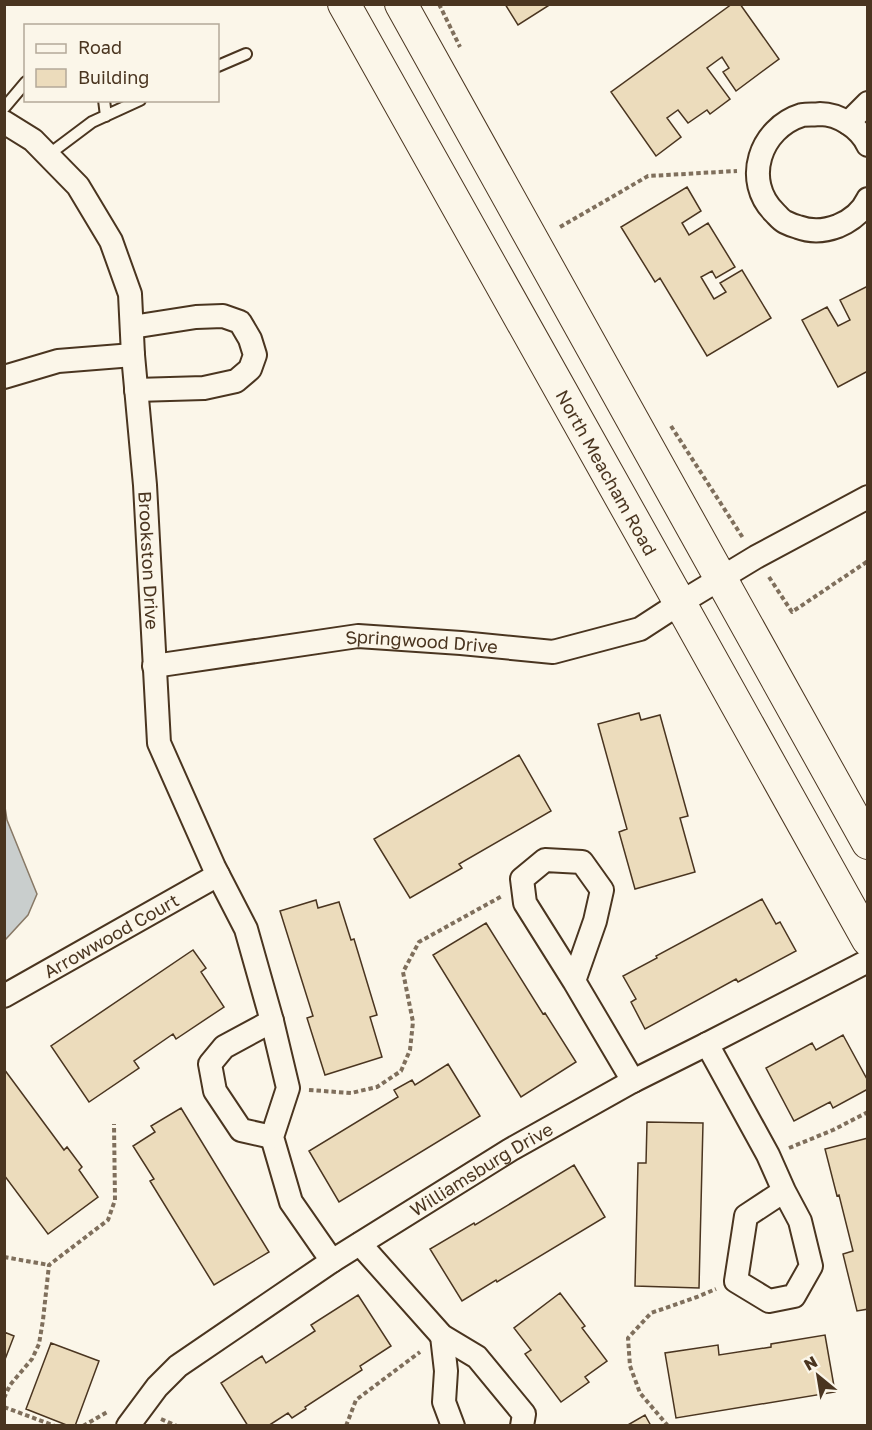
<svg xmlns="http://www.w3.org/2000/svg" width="872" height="1430" font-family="'Golos Text',sans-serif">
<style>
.water{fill:#c9cecd;stroke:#887966;stroke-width:1.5}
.building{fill:#ecdcbc;stroke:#4a3520;stroke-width:1.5}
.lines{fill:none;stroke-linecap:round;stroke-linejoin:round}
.service-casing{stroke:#4a3520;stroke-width:14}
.minor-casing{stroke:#4a3520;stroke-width:26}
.secondary-casing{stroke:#4a3520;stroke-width:34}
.path{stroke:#7f6f5c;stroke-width:4;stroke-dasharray:4.5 3;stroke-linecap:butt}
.service{stroke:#fbf6e9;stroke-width:10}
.minor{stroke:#fbf6e9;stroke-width:22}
.secondary{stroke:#fbf6e9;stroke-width:32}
.labels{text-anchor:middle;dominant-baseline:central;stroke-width:4.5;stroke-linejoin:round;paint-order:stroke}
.street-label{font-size:18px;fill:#4a3520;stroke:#fbf6e9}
</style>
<rect width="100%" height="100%" fill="#fbf6e9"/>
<path class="water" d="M5,807L7,820L37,894L28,915L5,940Z"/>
<path class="building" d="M505,4H551L518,25Z
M732,4H740L779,59L736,91L723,72L729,68L722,57L707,68L730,99L710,114L707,110L688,123L678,110L667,118L681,137L656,156L611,92Z
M687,187L701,211L682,223L689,235L708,223L735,267L716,278L712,271L701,277L714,299L726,292L720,283L742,270L771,318L707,356L660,278L655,282L621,227Z
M868,286V371L838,387L802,320L827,307L838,326L850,320L840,300Z
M639,713L641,720L660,715L688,816L680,818L695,872L635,889L619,832L627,829L598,724Z
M519,755L551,811L459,864L462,868L410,898L374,839Z
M762,899L776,924L780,922L796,951L738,982L736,979L645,1029L631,1002L636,999L623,976L657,958L656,956Z
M316,900L318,908L339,902L351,940L354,939L377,1015L370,1017L382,1057L325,1075L307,1018L313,1016L280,911Z
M486,923L543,1014L545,1013L576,1062L521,1097L433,955Z
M193,950L206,968L201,972L224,1007L176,1039L173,1034L134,1061L139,1068L89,1102L51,1046Z
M843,1035L868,1081V1089L833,1108L830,1102L794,1121L766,1068L812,1043L816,1050Z
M448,1064L480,1116L339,1202L309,1151L398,1097L394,1090L412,1080L415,1085Z
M4,1069L64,1150L67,1147L82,1167L79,1170L98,1197L48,1234L4,1175Z
M181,1108L269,1252L214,1285L150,1181L154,1179L133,1146L155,1132L151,1126Z
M647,1122L703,1123L699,1288L635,1286L638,1163H646Z
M868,1138V1309L857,1311L843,1254L853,1251L839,1195L837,1196L825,1149Z
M574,1165L605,1217L497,1282L496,1280L462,1301L430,1249L474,1223L475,1225Z
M560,1293L585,1326L582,1328L607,1361L585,1377L589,1382L561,1402L525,1354L531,1350L514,1328Z
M358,1295L391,1346L360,1366L362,1370L305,1407L306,1409L292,1418L288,1413L268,1426H248L221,1383L262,1356L266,1363L315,1331L311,1325Z
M4,1332L14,1336L4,1362Z
M825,1335L835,1392L676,1418L665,1353L718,1345L719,1355L771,1347V1344Z
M51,1343L99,1361L75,1426H69L26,1409Z
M645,1415L651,1426H626Z"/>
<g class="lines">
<defs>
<path id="service" d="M218,66L246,54
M104,100L106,116
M4,108L26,82
M48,155L92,122L140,100"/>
<g id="minor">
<path id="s1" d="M4,122L33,140L78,186L111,241L130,294L133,355L145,485L159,743L214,867L246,929L272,1021L288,1088L272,1137L291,1202L332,1261"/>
<path d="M848,123L868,103"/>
<path d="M868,145C860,128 839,114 820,114C815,115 808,114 802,115C760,128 742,181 775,213C778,216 781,220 785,222C789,224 794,226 798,227C811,232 825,231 838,226C850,221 862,212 868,199"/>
<path d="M132,327L196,317L223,316L240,322L250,339L255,355L250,369L236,381L204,388L136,390"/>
<path d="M4,377L58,361L133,355"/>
<path id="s2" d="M154,666L358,636L461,643L553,652L640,629L680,603L756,557L868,497"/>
<path d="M574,981L525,903L522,879L545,860L582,862L602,890L595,921L574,981L633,1081"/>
<path id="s3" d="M4,996L218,875"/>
<path d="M707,1044L768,1155L784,1191L746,1216L736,1281L769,1301L794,1296L811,1266L800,1221L784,1191"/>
<path d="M272,1137L241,1130L215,1091L210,1064L224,1047L272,1021"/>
<path d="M360,1244L442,1336L477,1357L524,1414L522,1426"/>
<path d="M442,1336L446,1371L444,1402L453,1426"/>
<path id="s4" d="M128,1426L157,1387L178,1366L332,1261L510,1150L633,1081L707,1044L868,961"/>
</g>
<g id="secondary">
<path id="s5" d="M344,4L680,603L868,940"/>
<path d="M401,4L868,843"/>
</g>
</defs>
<use href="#service" class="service-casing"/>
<use href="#minor" class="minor-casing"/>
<use href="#secondary" class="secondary-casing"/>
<path class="path" d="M439,4L460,47
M560,227L648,176L737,171
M671,426L743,538
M769,577L792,612L868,561
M309,1090L351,1093L377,1087L401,1071L410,1050L413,1022L403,972L419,942L502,896
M789,1148L833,1130L868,1112
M4,1257L49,1265
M4,1398L10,1385L32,1359L39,1344L43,1320L49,1265L108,1220L115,1200L114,1124
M4,1407L55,1426
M161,1419L177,1426
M83,1426L109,1411
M346,1426L356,1400L420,1352
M668,1426L640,1393L630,1366L628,1338L651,1313L697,1297L716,1289"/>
<use href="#service" class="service"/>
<use href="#minor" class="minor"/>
<use href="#secondary" class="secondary"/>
</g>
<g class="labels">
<g class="street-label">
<text stroke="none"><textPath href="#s5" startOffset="537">North Meacham Road</textPath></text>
<text stroke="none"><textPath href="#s1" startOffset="486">Brookston Drive</textPath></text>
<text stroke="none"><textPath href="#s2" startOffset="270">Springwood Drive</textPath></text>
<text stroke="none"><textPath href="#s3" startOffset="123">Arrowwood Court</textPath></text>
<text stroke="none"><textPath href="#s4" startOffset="440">Williamsburg Drive</textPath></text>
</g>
</g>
<rect width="872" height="1430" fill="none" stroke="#4a3520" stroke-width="12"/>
<rect x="24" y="24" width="195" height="78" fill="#fbf6e9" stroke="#b4a999" stroke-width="1.5"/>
<rect x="36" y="44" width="30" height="9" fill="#fbf6e9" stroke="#b4a999" stroke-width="1.5"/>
<text x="78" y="54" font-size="18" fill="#4a3520">Road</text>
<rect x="36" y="69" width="30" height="18" fill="#ecdcbc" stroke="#b4a999" stroke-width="1.5"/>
<text x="78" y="84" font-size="18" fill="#4a3520">Building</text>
<g transform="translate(818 1376) rotate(330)" stroke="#fbf6e9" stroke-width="4.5" paint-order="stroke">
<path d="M0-4.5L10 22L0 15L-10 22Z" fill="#4a3520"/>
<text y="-9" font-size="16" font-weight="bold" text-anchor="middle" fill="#4a3520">N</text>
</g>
</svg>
